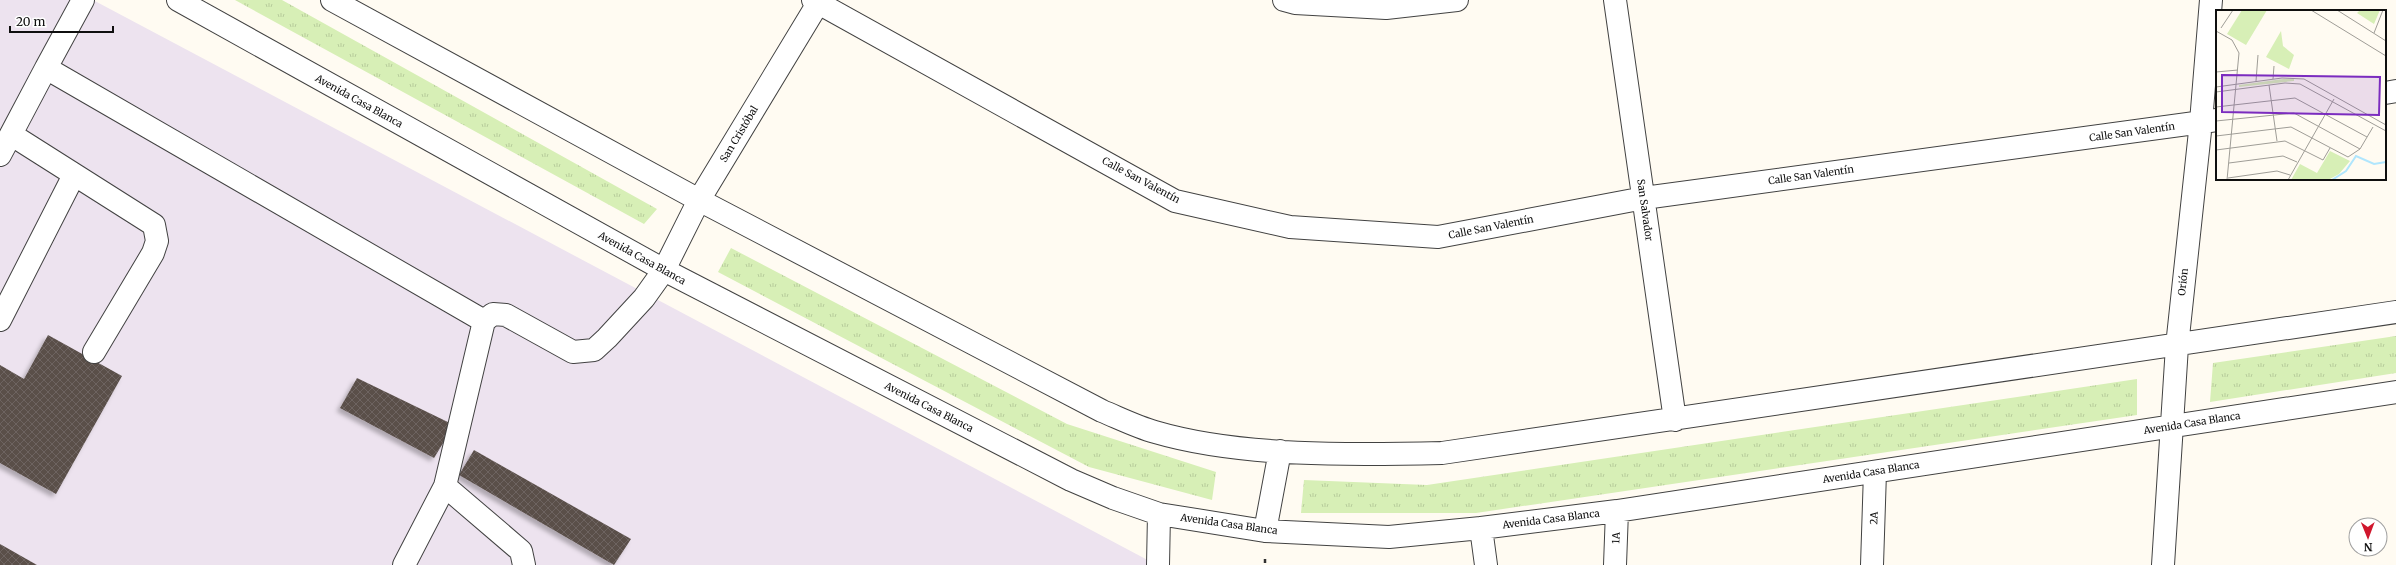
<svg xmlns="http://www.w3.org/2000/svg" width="2396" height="565" font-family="Merriweather,serif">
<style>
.industrial{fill:#ede3ef}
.park{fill:url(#park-tufts)}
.building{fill:url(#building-cross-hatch);filter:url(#shadow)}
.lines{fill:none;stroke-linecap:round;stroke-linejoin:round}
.minor-casing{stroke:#424242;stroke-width:24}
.path{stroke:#313131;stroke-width:2.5;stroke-dasharray:4 2;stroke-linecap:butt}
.minor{stroke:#fff;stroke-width:22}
.labels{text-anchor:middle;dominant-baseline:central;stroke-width:4;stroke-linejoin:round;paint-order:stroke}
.street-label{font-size:10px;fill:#0f0f0f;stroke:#fff}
.inset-river{fill:none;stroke:#b0e6fd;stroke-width:2}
.inset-road{fill:none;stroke:#9f9d97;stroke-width:1}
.view{fill:#7b2cbf;fill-opacity:0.15;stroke:#7b2cbf;stroke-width:2}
.inset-edge{fill:none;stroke:#0f0f0f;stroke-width:2}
</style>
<defs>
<pattern id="park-tufts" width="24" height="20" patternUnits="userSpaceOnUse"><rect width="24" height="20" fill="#d7efb6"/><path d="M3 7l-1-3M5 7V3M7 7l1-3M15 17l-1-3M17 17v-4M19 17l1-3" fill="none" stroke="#b7cc9b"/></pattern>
<pattern id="building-cross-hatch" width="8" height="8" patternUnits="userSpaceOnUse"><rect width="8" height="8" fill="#5a4f4a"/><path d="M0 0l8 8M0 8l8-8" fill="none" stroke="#6d6460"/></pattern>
<filter id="shadow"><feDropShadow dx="-3.5" dy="3.5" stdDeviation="2" flood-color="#0004"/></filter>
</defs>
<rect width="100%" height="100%" fill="#fffbf2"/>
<path class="industrial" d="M0,0H93L1157,565H0Z"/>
<path class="park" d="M235,0H282L657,209L644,224Z
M731,248L1067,424L1216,472L1212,500L1089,467L718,272Z
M2396,336V373L2210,402L2213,363Z
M2137,379V415L1476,513H1301L1304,480L1427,485Z"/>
<path class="building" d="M48,335L122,376L56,494L0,463V365L24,379Z
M357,378L454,425L434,458L340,408Z
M474,450L631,539L614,565L459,475Z
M0,544L37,565H0Z"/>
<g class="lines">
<defs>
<path id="minor" d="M83,0L46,68L484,321
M178,0L664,270L1071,480L1113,498L1159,514L1265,531L1389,537L1481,528L1617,511L2396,392
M332,0L699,200L1102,411C1119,418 1137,427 1155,432C1240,457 1353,455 1442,453L2396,312
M813,0L1175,201L1290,227L1438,237L1644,198L2217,120
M1284,0L1295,3L1386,8L1457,0
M1615,0L1675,420
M2385,93L2396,91
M12,135L154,225L157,241L153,253L94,352
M0,155L46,68
M0,320L74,175
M1481,528L1486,565
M1265,531L1280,451
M404,565L445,486
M524,565L521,551L445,486L484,321L493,314L506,315L573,352L594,350L607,338L644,298L664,270L699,200L820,0
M1158,565L1159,514
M1615,565L1617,511
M1872,565L1875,472
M2163,565L2177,346L2201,122L2211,0"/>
</defs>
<use href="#minor" class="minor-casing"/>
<path class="path" d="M1265,559V565"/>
<use href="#minor" class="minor"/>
</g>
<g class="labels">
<g class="street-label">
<text transform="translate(359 101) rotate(29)">Avenida Casa Blanca</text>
<text transform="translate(2132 132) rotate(-8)">Calle San Valentín</text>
<text transform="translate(739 134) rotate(-59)">San Cristóbal</text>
<text transform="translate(1811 175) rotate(-8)">Calle San Valentín</text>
<text transform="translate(1141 180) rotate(28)">Calle San Valentín</text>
<text transform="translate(1645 210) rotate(82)">San Salvador</text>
<text transform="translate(1491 227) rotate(-11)">Calle San Valentín</text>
<text transform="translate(642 258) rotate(29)">Avenida Casa Blanca</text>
<text transform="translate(2183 282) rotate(-84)">Orión</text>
<text transform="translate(929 407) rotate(27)">Avenida Casa Blanca</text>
<text transform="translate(2192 423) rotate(-9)">Avenida Casa Blanca</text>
<text transform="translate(1871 472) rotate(-9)">Avenida Casa Blanca</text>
<text transform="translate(1874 518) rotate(-88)">2A</text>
<text transform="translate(1551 519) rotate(-7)">Avenida Casa Blanca</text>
<text transform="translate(1229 524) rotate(8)">Avenida Casa Blanca</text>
<text transform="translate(1616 538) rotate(-88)">1A</text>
</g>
</g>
<g transform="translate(2216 10)">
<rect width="170" height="170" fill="#fffbf2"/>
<path d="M26,0H51L30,35L11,24ZM65,21L67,36L78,45L73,59L50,47Z" fill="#d7efb6"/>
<path d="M144,0H164L158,14L141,3ZM67,69H78V71L23,77V75ZM114,141L134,151L123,164L112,170H75L84,154L101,163Z" fill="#d7efb6"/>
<path class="inset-river" d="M116,170L130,161L140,146L158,154L170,152"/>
<path class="inset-road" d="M95,0L170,46M121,0L170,31M5,18L17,0M0,21L16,30L23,43L11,170M158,23L167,0M0,62L22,60M57,69L58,56M40,71L42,45M53,75L61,131M0,77L66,68L88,69L170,115M0,82L69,73L84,74L170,121M0,97L79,88L151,127M0,111L78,103L144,139M0,126L75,117L132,147L144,139L157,117M0,140L69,131L107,150L114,138M13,153L67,146L81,152M12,168L61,161L74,165M72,170L118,89"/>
<path class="view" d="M6,65L164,67L163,105L6,102Z"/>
<rect width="170" height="170" class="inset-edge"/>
</g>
<g transform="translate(2368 537) rotate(179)"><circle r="19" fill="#ffffff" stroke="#9f9f9f"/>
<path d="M0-3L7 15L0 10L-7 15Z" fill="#d0172d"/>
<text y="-6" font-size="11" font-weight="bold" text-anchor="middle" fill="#0f0f0f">N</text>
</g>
<path d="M10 26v6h103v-6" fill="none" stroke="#0f0f0f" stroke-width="2"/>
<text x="16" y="26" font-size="12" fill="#0f0f0f" stroke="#ffffff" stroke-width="3" paint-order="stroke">20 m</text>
</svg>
